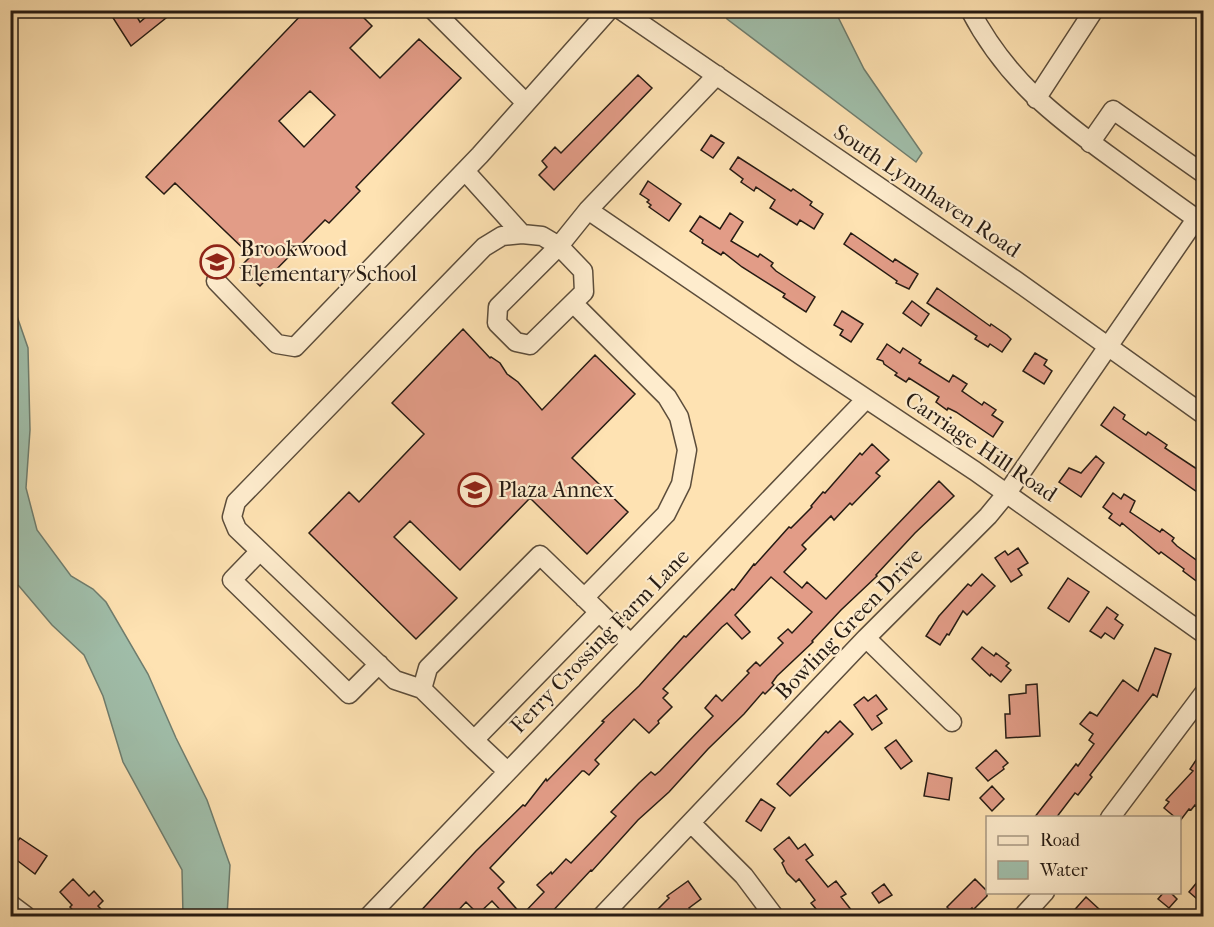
<svg xmlns="http://www.w3.org/2000/svg" width="1214" height="927" font-family="'IM FELL French Canon',serif">
<style>
.water{fill:#a0beaa;stroke:#6f7d6e;stroke-width:1.5}
.building{fill:#e29c87;stroke:#261b13;stroke-width:1.5;fill-rule:evenodd}
.lines{fill:none;stroke-linecap:round;stroke-linejoin:round}
.minor-casing{stroke:#5c4d3b;stroke-width:21}
.minor{stroke:#feeccd;stroke-width:18}
.labels{text-anchor:middle;dominant-baseline:central;stroke-width:4.5;stroke-linejoin:round;paint-order:stroke}
.street-label{font-size:22px;fill:#261b13;stroke:#feeccd}
.poi-label{font-size:22px;fill:#261b13;stroke:#feeccd;text-anchor:start}
</style>
<rect width="100%" height="100%" fill="#fee2b2"/>
<filter id="stains"><feTurbulence type="fractalNoise" baseFrequency=".00333" numOctaves="4"/><feColorMatrix values="0 0 0 0 .2 0 0 0 0 .09 0 0 0 0 .02 0 0 0 .5 -.17"/></filter>
<radialGradient id="worn" r=".72"><stop offset=".6" stop-color="#630" stop-opacity="0"/><stop offset="1" stop-color="#630" stop-opacity=".3"/></radialGradient>
<path class="water" d="M723,11H835L864,69L922,153L916,162L727,19Z
M10,296L28,348L30,430L26,488L37,530L71,576L93,589L106,602L148,674L176,738L207,800L230,865L227,916H183L182,870L123,762L103,696L84,655L52,625L19,586L11,580Z"/>
<path class="building" d="M108,10H133L140,22L154,10H176L131,46Z
M306,10H356L372,26L350,48L380,78L419,39L461,78L356,187L360,191L329,223L325,220L260,286L240,267L251,256L175,183L164,194L146,177ZM310,91L335,115L304,147L279,121Z
M638,75L652,88L554,190L539,175L547,167L542,161L555,147L561,153Z
M711,135L724,143L713,158L701,150Z
M738,157L791,191L793,189L812,202L810,205L823,214L814,229L800,220L797,225L770,208L775,200L756,187L754,191L741,182L743,179L730,169Z
M648,181L681,204L669,221L649,207L651,205L647,202L649,200L640,194Z
M730,213L743,222L731,241L758,257L760,254L773,263L771,266L776,271L815,297L806,312L783,297L785,294L742,267L723,252L721,255L702,243L703,240L690,231L700,216L720,229Z
M851,233L893,262L895,259L918,274L909,289L896,283L897,281L844,244Z
M937,288L990,326L991,324L1007,335L1011,339L1002,352L990,344L988,347L975,339L977,336L927,303Z
M912,301L929,314L921,326L903,313Z
M842,311L863,324L851,342L840,335L843,330L834,325Z
M463,329L490,358L491,357L500,363L507,374L518,382L542,410L595,355L635,394L572,458L628,512L587,554L530,498L460,570L410,521L394,537L457,598L416,639L309,533L349,492L359,502L424,434L392,403Z
M887,344L900,353L903,348L921,360L919,363L949,382L953,375L967,384L962,391L982,405L984,402L996,410L992,415L1003,422L993,437L956,412L948,408L947,410L936,402L939,397L909,378L906,382L895,375L897,373L884,364L883,361L877,359Z
M1035,353L1047,360L1044,365L1052,371L1044,384L1023,371Z
M1114,407L1125,415L1123,419L1146,435L1148,432L1167,445L1165,448L1203,473V496L1101,425Z
M872,444L889,460L876,473L880,476L852,505L850,503L834,520L831,516L802,545L806,549L784,572L802,588L807,582L826,599L939,481L954,496L915,533L876,575L877,576L841,610L812,641L813,642L777,676L772,683L774,685L765,694L763,692L744,714L708,749L669,792L638,820L592,871L591,870L548,916H506L492,901L478,914L466,902L453,916H416L476,851L523,805L525,806L546,779L547,781L604,722L602,721L639,686L684,636L686,637L732,589L734,590L754,564L755,565L789,527L791,528L812,507L811,506L823,492L825,493L860,453L862,455ZM771,577L812,612L792,633L788,629L778,638L783,643L760,666L756,662L747,671L749,673L722,701L716,695L705,708L713,716L660,771L655,775L651,772L639,783L611,812L616,816L571,863L566,859L552,874L551,872L537,885L544,892L522,915L498,888L504,882L490,868L582,771H584L589,775L599,764L595,760L634,719L649,733L659,723L658,721L672,707L663,698L668,693L663,689L722,627L727,623L742,639L750,632L735,615Z
M1096,456L1104,463L1081,497L1059,482L1069,468L1081,473Z
M1113,493L1121,499L1124,494L1135,501L1130,512L1160,532L1162,529L1174,538L1172,541L1177,546L1203,565V586L1183,571L1184,569L1161,552L1159,554L1122,523L1120,526L1109,518L1112,514L1103,507Z
M1018,548L1028,563L1018,569L1022,575L1011,582L995,558L1005,551L1008,555Z
M982,574L995,586L967,615L963,611L949,635L947,634L940,645L926,636L939,616L968,584L971,586Z
M1068,578L1089,592L1069,622L1048,608Z
M1107,607L1118,615L1115,619L1123,625L1114,639L1105,633L1101,638L1090,631Z
M982,647L994,656L996,653L1009,663L1006,666L1011,670L1001,682L991,674L990,676L972,659Z
M1155,648L1171,654L1157,697L1153,694L1090,775L1092,777L1078,795L1075,793L1056,818H1034L1076,764L1078,766L1094,744L1089,740L1093,734L1080,724L1090,712L1097,716L1123,680L1138,691Z
M1037,684L1040,736L1006,738L1005,714H1010L1009,695L1026,693V685Z
M876,695L887,709L877,716L882,723L872,730L854,705L864,697L868,701Z
M840,721L853,734L790,796L777,784L826,731L828,733Z
M896,740L912,761L901,769L885,748Z
M996,750L1008,763L1003,767L1004,769L988,781L976,768Z
M1203,750V797L1197,806L1195,805L1191,810L1189,809L1180,821L1179,818H1176L1164,808L1169,802L1166,800L1193,771L1190,769Z
M928,773L952,778L949,800L924,796Z
M992,786L1004,799L992,811L980,798Z
M761,799L775,808L761,831L746,821Z
M789,837L798,849L805,844L813,855L806,860L828,887L836,881L846,894L841,897L856,916H822L811,903L815,900L799,879L796,882L787,873L782,863L784,861L774,849Z
M20,838L47,856L35,874L10,855V851Z
M1203,875V904L1189,892Z
M73,879L89,896L94,891L103,901L98,906L101,909L94,916H78L70,907L72,905L60,892Z
M975,879L987,891V896L973,910L972,908L963,916H956L947,907Z
M688,881L701,899L689,908L694,916H651L669,898L667,896Z
M884,884L892,895L879,903L872,893Z
M1164,892H1170L1177,899L1169,908L1158,899Z
M1086,897L1099,909L1092,916H1069Z"/>
<g class="lines">
<defs>
<path id="minor" d="M433,10L526,103
M621,10L1015,280L1204,415
M970,10C1006,79 1054,116 1115,160C1144,181 1174,203 1204,224
M1036,99L1094,10
M1090,143L1113,110L1204,174
M588,210L802,356L975,471L1204,634
M522,234L542,236L559,246L588,210L717,75
M559,246L583,271L584,292L530,345L516,342L497,323L498,307Z
M216,281L277,344L295,347L480,155L609,10
M573,303L667,397L679,417L687,450L681,484L666,514L584,598
M260,551L232,580L349,694L379,664
M866,638L952,722
M422,689L395,680L237,529L232,517L236,502L484,247L502,236L522,234L465,171
M474,740L422,689L428,668L540,555L599,612
M507,771L474,740L599,612L630,643
M1110,818L1204,693
M691,823L744,876L774,916
M10,904L26,916
M369,916L866,399
M602,916L866,638L988,516L1007,493L1196,219
M1023,916L1045,892"/>
</defs>
<use href="#minor" class="minor-casing"/>
<use href="#minor" class="minor"/>
</g>
<defs>
<symbol id="school-ring" viewBox="-11 -11 22 22"><circle r="9.5" fill="#feeccd" stroke="#8f2418" stroke-width="1.5"/><path d="M0-5L7-2L0 1L-7-2ZM-4 1L0 2.5L4 1V4Q0 6-4 4Z" fill="#8f2418"/></symbol>
</defs>
<g fill-rule="evenodd">
<use href="#school-ring" x="198" y="243" width="38" height="38"/>
<use href="#school-ring" x="456" y="471" width="38" height="38"/>
</g>
<g class="labels">
<g class="street-label">
<text transform="translate(927 191) rotate(34)">South Lynnhaven Road</text>
<text transform="translate(981 447) rotate(34)">Carriage Hill Road</text>
<text transform="translate(849 624) rotate(-46)">Bowling Green Drive</text>
<text transform="translate(600 641) rotate(-46)">Ferry Crossing Farm Lane</text>
</g>
<g class="poi-label">
<text x="240" y="249">Brookwood<tspan x="240" dy="25">Elementary School</tspan></text>
<text x="498" y="490">Plaza Annex</text>
</g>
</g>
<rect width="1214" height="927" fill="none" stroke="#fee2b2" stroke-width="36"/>
<rect x="12" y="12" width="1190" height="903" fill="none" stroke="#261b13" stroke-width="3"/>
<rect x="18" y="18" width="1178" height="891" fill="none" stroke="#261b13" stroke-width="1.5"/>
<rect x="986" y="816" width="195" height="78" fill="#feeccd" stroke="#a89883" stroke-width="1.5"/>
<rect x="998" y="836" width="30" height="9" fill="#feeccd" stroke="#a89883" stroke-width="1.5"/>
<text x="1040" y="846" font-size="18" fill="#261b13">Road</text>
<rect x="998" y="861" width="30" height="18" fill="#a0beaa" stroke="#a89883" stroke-width="1.5"/>
<text x="1040" y="876" font-size="18" fill="#261b13">Water</text>
<rect width="100%" height="100%" filter="url(#stains)"/>
<rect width="100%" height="100%" fill="url(#worn)"/>
</svg>
